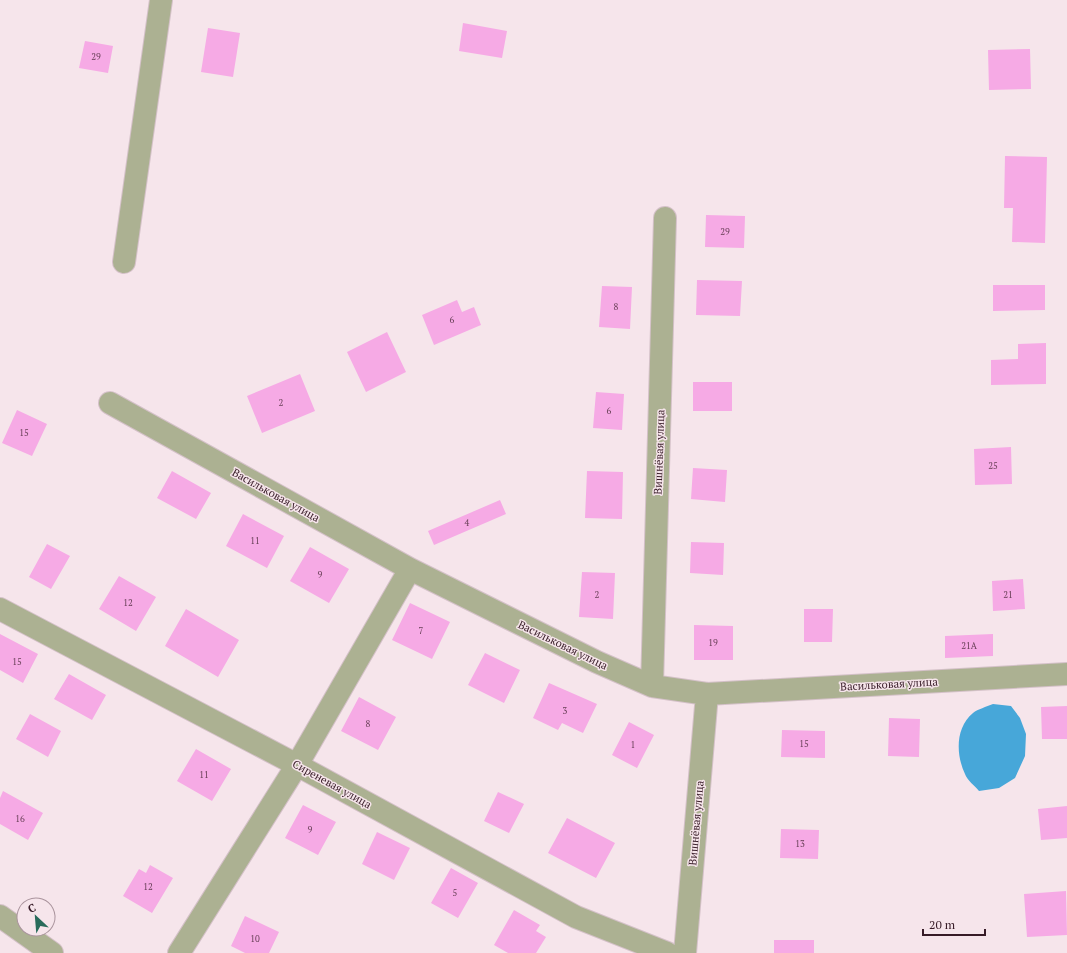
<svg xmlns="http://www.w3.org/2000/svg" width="1067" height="953" font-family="'PT Serif',serif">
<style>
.water{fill:#47a7d9}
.building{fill:#f6aae5}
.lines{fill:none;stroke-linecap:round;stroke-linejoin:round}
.minor-casing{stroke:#d4c1c8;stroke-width:24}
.minor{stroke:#acb192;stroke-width:22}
.labels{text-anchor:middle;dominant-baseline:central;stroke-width:3;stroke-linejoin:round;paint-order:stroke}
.number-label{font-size:9px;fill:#673f56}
.street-label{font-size:11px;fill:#371b27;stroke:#f6e5eb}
</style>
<rect width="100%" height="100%" fill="#f6e5eb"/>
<path class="water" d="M993,704L1011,706L1020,718L1026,734L1025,756L1015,778L999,788L979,791C975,786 967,780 965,774C956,755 955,728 973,713C978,709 986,707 993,704Z"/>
<path class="building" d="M463,23L507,31L502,58L459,51Z
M208,28L240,33L233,77L201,72Z
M85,41L113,46L108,73L79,68Z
M1030,49L1031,89L989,90L988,50Z
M1005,156L1047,157L1045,243L1012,242L1013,208H1004Z
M706,215L745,216L744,248L705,247Z
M697,280L742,281L740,316L696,315Z
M993,285H1045V310L993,311Z
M602,286L632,287L630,329L599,327Z
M457,300L462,312L474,307L481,325L434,345L422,315Z
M387,332L406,372L366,392L347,352Z
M1046,343V384L991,385V360L1018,359V344Z
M300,374L315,411L262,433L247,396Z
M693,382H732V411H693Z
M596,392L624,394L622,430L593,428Z
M17,410L47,424L32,456L2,443Z
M1011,447L1012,484L975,485L974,449Z
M693,468L727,470L725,502L691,499Z
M172,471L211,493L196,519L157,498Z
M587,471L623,472L622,519L585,518Z
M500,500L506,514L434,545L428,531Z
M243,514L284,536L267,568L226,546Z
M691,542L724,543L723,575L690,573Z
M47,544L70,556L51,589L29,577Z
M310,547L349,569L329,603L290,581Z
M582,572L615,573L613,619L579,617Z
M119,576L156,597L136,631L99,609Z
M1023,579L1025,609L993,611L992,581Z
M410,603L450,622L432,659L392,640Z
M186,609L239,640L218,677L165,646Z
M804,609H833L832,642H804Z
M694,625L733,626V660H694Z
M0,634L38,654L23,683L0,670Z
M993,634V656L945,658V636Z
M485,653L520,670L504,703L468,685Z
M69,674L106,695L92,720L54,699Z
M549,683L597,704L583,733L562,723L558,730L533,718Z
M359,697L396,717L378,750L341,731Z
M1067,706V739H1042L1041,707Z
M30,714L61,731L48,757L16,739Z
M889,718L920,719L919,757L888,756Z
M629,722L654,735L637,768L612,755Z
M782,730L825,731V758L781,757Z
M196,749L231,769L212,801L177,781Z
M3,791L43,813L28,840L0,824V798Z
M498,792L524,804L509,833L484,821Z
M303,805L336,822L318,855L285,838Z
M1067,806V838L1041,840L1038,809Z
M567,818L615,843L596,878L548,853Z
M781,829L819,830L818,859L780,858Z
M377,832L410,848L394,880L362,864Z
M150,865L173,878L152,913L123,896L139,869L146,873Z
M451,868L478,883L458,918L431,903Z
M1066,891L1067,935L1027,937L1024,894Z
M514,910L540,925L536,931L546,937L536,953H508L494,945Z
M245,916L279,932L269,953H245L231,946Z
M774,940H814V953H774Z"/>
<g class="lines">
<defs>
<path id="minor" d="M124,262L161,0
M110,403L410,569L597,662L652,686L707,694L1067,674
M0,609L297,765L576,917L667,953
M652,686L665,218
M0,916L52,953
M179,953L297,765L410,569
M685,953L707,694"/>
</defs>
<use href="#minor" class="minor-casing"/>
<use href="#minor" class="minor"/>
</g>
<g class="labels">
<g class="number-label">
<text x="96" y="57">29</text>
<text x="725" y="232">29</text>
<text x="616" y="307">8</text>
<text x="452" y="320">6</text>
<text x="281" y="403">2</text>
<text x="609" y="411">6</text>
<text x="24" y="433">15</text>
<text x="993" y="466">25</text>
<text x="467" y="523">4</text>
<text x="255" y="541">11</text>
<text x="320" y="575">9</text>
<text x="597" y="595">2</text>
<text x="1008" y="595">21</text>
<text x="128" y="603">12</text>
<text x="421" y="631">7</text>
<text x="713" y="643">19</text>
<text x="969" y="646">21А</text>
<text x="17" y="662">15</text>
<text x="565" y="711">3</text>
<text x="368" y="724">8</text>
<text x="804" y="744">15</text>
<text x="633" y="745">1</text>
<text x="204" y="775">11</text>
<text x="20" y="819">16</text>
<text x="310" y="830">9</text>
<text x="800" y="844">13</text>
<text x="148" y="887">12</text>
<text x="455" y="893">5</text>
<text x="255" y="939">10</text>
</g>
<g class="street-label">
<text transform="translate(659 452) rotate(-88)">Вишнёвая улица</text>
<text transform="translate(276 495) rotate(29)">Васильковая улица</text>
<text transform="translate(563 645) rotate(26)">Васильковая улица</text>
<text transform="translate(889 684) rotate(-3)">Васильковая улица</text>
<text transform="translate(332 784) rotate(29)">Сиреневая улица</text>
<text transform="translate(696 823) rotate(-85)">Вишнёвая улица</text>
</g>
</g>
<g transform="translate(36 917) rotate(334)"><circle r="19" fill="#f6e5eb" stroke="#aa949d"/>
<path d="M0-3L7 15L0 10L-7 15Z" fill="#296b5b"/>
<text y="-6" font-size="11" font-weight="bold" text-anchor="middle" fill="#371b27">С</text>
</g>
<path d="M923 929v6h62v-6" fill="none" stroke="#371b27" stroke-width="2"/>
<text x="929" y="929" font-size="12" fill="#371b27" stroke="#f6e5eb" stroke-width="3" paint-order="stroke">20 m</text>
</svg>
